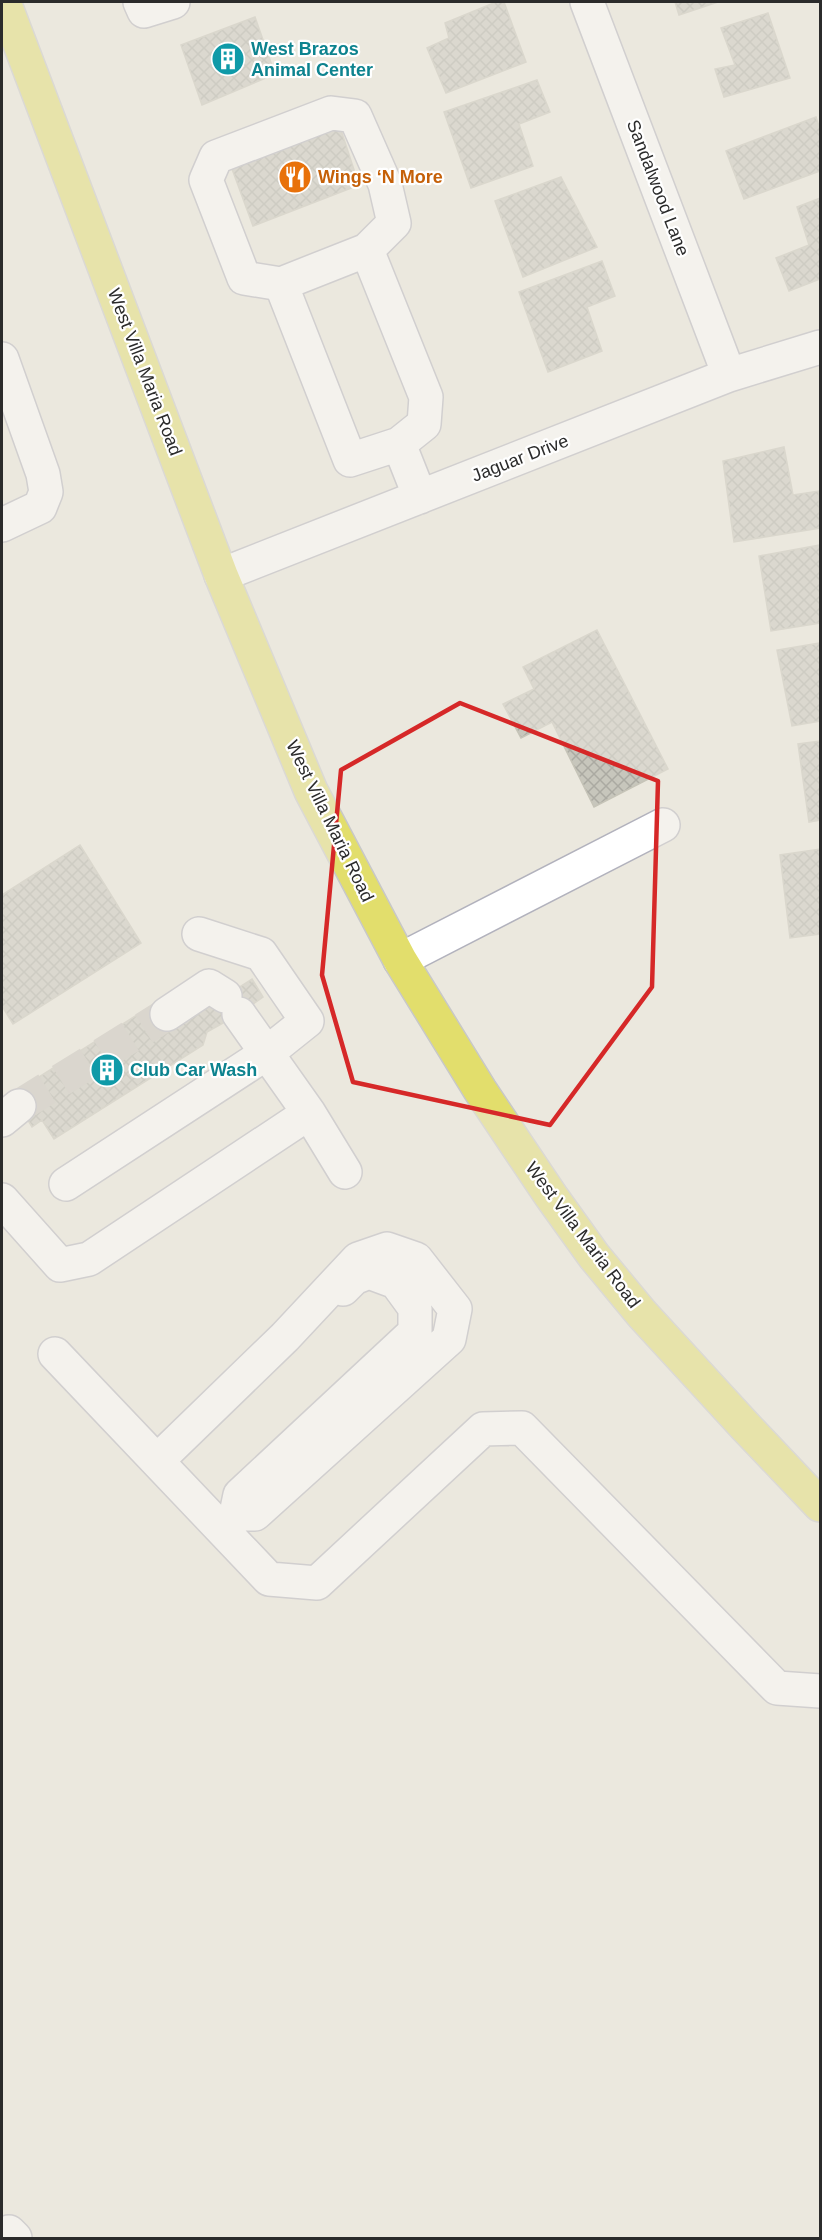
<svg xmlns="http://www.w3.org/2000/svg" width="822" height="2240" font-family="Helvetica,sans-serif">
<style>
.building{fill:url(#building-cross-hatch);stroke:#c6c4b8;stroke-width:1.5}
.lines{fill:none;stroke-linecap:round;stroke-linejoin:round}
.minor-tunnel{stroke:#c5c2ba;stroke-width:33;stroke-dasharray:33 16;stroke-linecap:butt}
.minor-casing{stroke:#b2b2bd;stroke-width:36}
.major-casing{stroke:#c8c8c8;stroke-width:36}
.minor{stroke:#fff;stroke-width:33}
.major{stroke:#e2de6c;stroke-width:33}
.marked{fill:none;stroke:#d62828;stroke-width:4.5;stroke-linejoin:round}
.labels{text-anchor:middle;dominant-baseline:central;stroke-width:4.5;stroke-linejoin:round;paint-order:stroke}
.culture-label{font-size:18px;font-weight:bold;fill:#0d838f;stroke:#fff;text-anchor:start}
.food-label{font-size:18px;font-weight:bold;fill:#c56008;stroke:#fff;text-anchor:start}
.street-label{font-size:18px;fill:#2b2b2b;stroke:#fff}
</style>
<defs>
<pattern id="building-cross-hatch" width="8" height="8" patternUnits="userSpaceOnUse" patternTransform="scale(1.5)"><rect width="8" height="8" fill="#c7c6bc"/><path d="M0 0l8 8M0 8l8-8" fill="none" stroke="#abaaa2"/></pattern>
</defs>
<rect width="100%" height="100%" fill="#ebe8de"/>
<path class="building" d="M496,2H504L526,62L446,93L427,48L449,38L445,23Z
M675,2H718L679,15Z
M768,13L790,78L724,97L715,69L735,65L721,28Z
M255,17L275,74L202,105L181,45Z
M537,80L550,112L519,124L533,166L471,188L444,112Z
M816,117L820,129V171L744,199L726,151Z
M340,127L359,185L253,226L232,169Z
M561,177L597,247L523,277L495,201Z
M820,198V279L789,291L776,258L809,245L797,207Z
M602,261L615,296L587,307L602,351L548,372L519,292Z
M784,447L793,495L819,491L820,528L734,542L723,461Z
M820,545V623L771,631L759,556Z
M597,630L668,769L594,807L552,722L521,738L503,704L534,689L523,667Z
M820,643V721L792,726L777,650Z
M820,741V820L809,822L798,744Z
M80,845L141,943L13,1024L2,1006V895Z
M820,849V934L790,938L780,855Z
M252,979L263,997L239,1014L207,1032L203,1045L54,1139L42,1120L32,1127L12,1094L159,1001L176,1028Z"/>
<g class="lines">
<path class="minor-tunnel" d="M19,1106L167,1014"/>
<defs>
<path id="minor" d="M140,2L144,11L173,2
M587,2L729,375
M281,284L350,460L399,444L424,424L426,397L367,250L281,284L244,278L206,180L216,157L331,113L355,116L385,184L394,223L367,250
M2,359L43,474L46,492L40,507L2,525
M399,444L420,497
M221,575L729,375L820,347
M400,960L663,825
M167,1014L209,986L225,996
M239,1014L309,1113L345,1172
M2,1120L19,1106
M66,1184L267,1053L307,1021L261,954L199,934
M2,1200L60,1265L89,1259L309,1113
M55,1354L269,1579L317,1583L483,1429L522,1428L777,1688L820,1691
M157,1461L285,1337L358,1259L387,1249L416,1259L455,1309L449,1339L255,1514H236L221,1527
M236,1514L240,1495L415,1332V1308L396,1282L369,1272L354,1278L343,1289
M9,2232L15,2238"/>
<path id="major" d="M4,2L221,575L311,791L400,960L480,1090L551,1196L594,1256L642,1314L744,1425L820,1505"/>
</defs>
<use href="#minor" class="minor-casing"/>
<use href="#major" class="major-casing"/>
<use href="#minor" class="minor"/>
<use href="#major" class="major"/>
</g>
<path d="M0 0H822V2240H0ZM460,703L658,781L652,987L550,1125L353,1082L322,975L341,770Z" fill="#ebe8de" fill-opacity=".55" fill-rule="evenodd"/>
<path class="marked" d="M460,703L658,781L652,987L550,1125L353,1082L322,975L341,770Z"/>
<defs>
<symbol id="building-disc" viewBox="-11 -11 22 22"><circle r="9.5" fill="#0f9aa8" stroke="#fff"/><path d="M-4-6H4V6H1V3H-1V6H-4ZM-2.5-4.3h1.7v1.8h-1.7ZM.8-4.3h1.7v1.8H.8ZM-2.5-1h1.7V.8h-1.7ZM.8-1h1.7V.8H.8Z" fill="#fff"/></symbol>
<symbol id="restaurant-disc" viewBox="-11 -11 22 22"><circle r="9.5" fill="#e8710a" stroke="#fff"/><path d="M-5-6h1v4h1v-4h1v4h1v-4h1v5L-1.5 .5V6h-2V.5L-5-1ZM5-6V6H3V1.5H1.5Q1.5-4 5-6Z" fill="#fff"/></symbol>
</defs>
<g fill-rule="evenodd">
<use href="#building-disc" x="209" y="40" width="38" height="38"/>
<use href="#restaurant-disc" x="276" y="158" width="38" height="38"/>
<use href="#building-disc" x="88" y="1051" width="38" height="38"/>
</g>
<g class="labels">
<g class="culture-label">
<text x="251" y="49">West Brazos<tspan x="251" dy="21">Animal Center</tspan></text>
<text x="130" y="1070">Club Car Wash</text>
</g>
<g class="food-label">
<text x="318" y="177">Wings ‘N More</text>
</g>
<g class="street-label">
<text transform="translate(658 188) rotate(69)">Sandalwood Lane</text>
<text transform="translate(145 372) rotate(69)">West Villa Maria Road</text>
<text transform="translate(520 458) rotate(-21)">Jaguar Drive</text>
<text transform="translate(330 821) rotate(64)">West Villa Maria Road</text>
<text transform="translate(583 1235) rotate(53)">West Villa Maria Road</text>
</g>
</g>
<rect width="822" height="2240" fill="none" stroke="#2b2b2b" stroke-width="6"/>
</svg>
